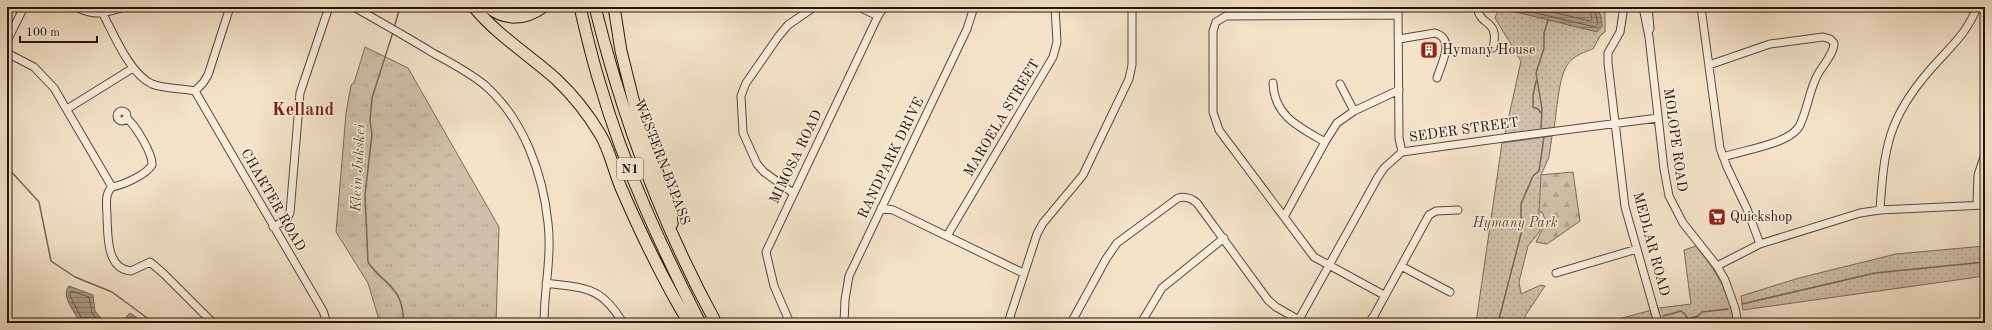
<svg xmlns="http://www.w3.org/2000/svg" width="1992" height="330" font-family="'Old Standard TT',serif">
<style>
.grass{fill:url(#grass-tufts);stroke:#7a6b5a}
.forest{fill:url(#forest-firs);stroke:#7a6b5a}
.park{fill:url(#park-dots);stroke:#7a6b5a}
.water{fill:url(#water-rules);stroke:#776757}
.lines{fill:none;stroke-linecap:round;stroke-linejoin:round}
.shore{stroke:#695a4a;stroke-width:1}
.stream{stroke:#776757;stroke-width:1.5}
.minor-casing{stroke:#58493b;stroke-width:9}
.highway-casing{stroke:#24160c;stroke-width:13}
.minor{stroke:#f8eddc;stroke-width:7}
.highway{stroke:#f5e3c9;stroke-width:11}
.labels{text-anchor:middle;dominant-baseline:central;stroke-width:3;stroke-linejoin:round;paint-order:stroke}
.shield{fill:#f8eddc;stroke:#64564a;stroke-width:1}
.shield-label{font-size:13px;font-weight:bold;fill:#24160c}
.poi-label{font-size:14px;fill:#24160c;stroke:#f8eddc;text-anchor:start}
.street-label{font-size:14px;fill:#24160c;stroke:#f8eddc}
.park-label{font-size:14px;font-style:italic;fill:#58493b;stroke:#f8eddc}
.water-label{font-size:15px;font-style:italic;fill:#5b4c3e;stroke:#f8eddc}
.district-label{font-size:18px;font-weight:bold;fill:#7a1f14;stroke:#f8eddc}
</style>
<defs>
<pattern id="grass-tufts" width="24" height="20" patternUnits="userSpaceOnUse"><rect width="24" height="20" fill="#d1c0a9"/><path d="M3 7l-1-3M5 7V3M7 7l1-3M15 17l-1-3M17 17v-4M19 17l1-3" fill="none" stroke="#b3a490"/></pattern>
<pattern id="forest-firs" width="22" height="20" patternUnits="userSpaceOnUse"><rect width="22" height="20" fill="#d1c0a9"/><path d="M5 1l3.5 6h-7zM16 11l3.5 6h-7z" fill="#b3a490"/></pattern>
<pattern id="park-dots" width="8" height="8" patternUnits="userSpaceOnUse"><rect width="8" height="8" fill="#d1c0a9"/><path d="M2 2h.1M6 6h.1" fill="none" stroke="#b3a490" stroke-width="1.8" stroke-linecap="round"/></pattern>
<pattern id="water-rules" width="6" height="5" patternUnits="userSpaceOnUse"><rect width="6" height="5" fill="#ae9d89"/><path d="M0 2.5h6" fill="none" stroke="#8d7f6e"/></pattern>
</defs>
<rect width="100%" height="100%" fill="#f5e3c9"/>
<filter id="stains"><feTurbulence type="fractalNoise" baseFrequency=".005" numOctaves="4"/><feColorMatrix values="0 0 0 0 .2 0 0 0 0 .09 0 0 0 0 .02 0 0 0 .5 -.17"/></filter>
<radialGradient id="worn" r=".72"><stop offset=".6" stop-color="#630" stop-opacity="0"/><stop offset="1" stop-color="#630" stop-opacity=".3"/></radialGradient>
<path class="grass" d="M365,47L408,68L499,227L496,323H380L368,283L336,232L346,113L351,85L354,83Z"/>
<path class="forest" d="M1573,172L1580,221L1547,244L1536,242L1546,222L1542,212H1535L1540,175Z"/>
<path class="park" d="M1499,7H1605V32L1600,36L1593,49C1584,52 1573,56 1567,65C1558,80 1557,111 1554,128L1505,134L1521,61L1495,18Z
M1552,136L1549,157L1541,175L1539,212L1540,231L1528,246L1519,282L1521,294L1541,285L1545,286L1525,316L1528,323H1476L1502,143Z
M1696,246C1715,270 1730,292 1734,323H1604L1659,308L1691,304L1684,250Z
M1985,246V276L1743,310L1741,296L1799,278L1896,254Z"/>
<path class="water" d="M1507,7H1597L1601,17L1602,26L1597,32L1508,10Z
M69,286L93,295L95,311L105,323H80C76,313 60,296 69,286Z
M130,313L139,319L140,323H116L123,320Z"/>
<g class="lines">
<path class="shore" d="M1511,7L1595,27L1598,24L1594,7
M1532,7L1590,21L1592,19L1589,7
M84,323L70,296L71,291L89,297L92,313L100,323"/>
<path class="stream" d="M394,28L400,7
M393,32L372,98L370,121L372,134L365,195L368,262C375,274 388,281 396,293C402,301 403,313 404,323
M1536,81L1533,95V107L1538,109L1541,113
M1541,128L1542,109L1536,73L1544,48V33L1548,20
M7,167L39,202L51,261L75,277L112,292L154,323
M1742,304L1875,273L1985,262
M1663,316L1681,311L1685,314L1688,319L1698,316L1702,312L1728,309
M1498,323L1521,234V204L1533,176L1539,171L1544,137"/>
<defs>
<path id="minor" d="M76,7C95,17 105,13 125,7
M354,7C380,22 407,37 433,53C451,63 471,73 487,87C524,121 543,174 548,223C552,256 544,290 544,323
M859,7L878,16
M1398,7L1399,138L1402,152
M1477,7C1480,28 1500,18 1493,48
M1624,7L1620,32L1608,53V63L1625,207L1658,323
M1643,7L1649,37L1664,169L1669,196L1683,223L1717,266L1725,280L1735,308L1738,323
M1648,7L1650,29
M1701,7L1720,148L1727,167L1747,209L1760,244
M103,14C114,35 130,74 152,84C164,89 182,88 195,91
M1399,39L1435,33C1456,39 1441,64 1437,78
M7,41L24,7
M7,53L34,67L54,88L112,187
M1709,65L1770,44L1823,37L1830,39L1834,43C1834,55 1820,68 1816,78C1809,93 1807,110 1800,125C1791,144 1743,150 1723,157
M1273,83C1274,116 1299,127 1325,142
M1340,84L1354,111
M195,91L323,311L327,323
M195,91L203,83L208,75L230,7
M67,109L133,68
M117 116a5 5 0 1 1 10 0a5 5 0 1 1-10 0Z
M112,187C104,194 107,207 107,217C108,235 106,269 131,271L150,262L163,273L213,323
M112,187C123,185 146,175 152,165C153,154 135,124 126,118
M793,193L764,172L757,164L743,133L741,96L746,83L778,37L788,25L814,7
M1977,204L1978,175L1985,154
M881,208L893,210L1023,273
M1880,210C1884,148 1888,118 1930,70C1948,49 1967,34 1977,7
M1284,217L1325,142L1337,123L1354,111L1399,90
M273,227L286,220L290,213L300,93L329,7
M947,236L1053,57L1057,42L1055,7
M1401,266L1450,292
M1717,266L1760,244L1860,213L1880,210L1985,205
M1556,273L1637,249
M546,283C586,289 600,285 623,323
M1384,295L1314,257L1219,130L1213,112V31L1216,22L1226,16L1398,15
M1372,318L1380,323
M790,323L774,286L766,252L878,16L884,7
M844,323L845,300L849,276L967,29L974,7
M1008,323L1037,234L1043,223L1083,175L1129,79L1132,65V7
M1071,323L1106,259L1117,243L1178,198C1186,196 1191,198 1197,203L1268,300L1276,307L1299,320
M1141,323L1162,288L1224,238
M1297,323L1378,177L1384,168L1402,152L1518,136L1658,118
M1370,323L1429,215L1436,211L1458,210"/>
<path id="highway" d="M474,7C497,35 529,55 556,79C573,95 588,114 600,134C610,150 614,172 622,190C642,236 663,280 689,323
M488,7C506,21 525,20 543,7
M580,7C586,33 592,59 600,84C624,167 661,246 700,323
M595,7C622,116 662,224 716,323
M614,7L621,51L637,115L671,210L672,224"/>
</defs>
<use href="#minor" class="minor-casing"/>
<use href="#highway" class="highway-casing"/>
<use href="#minor" class="minor"/>
<use href="#highway" class="highway"/>
</g>
<defs>
<symbol id="building-square" viewBox="-11 -11 22 22"><rect x="-9" y="-9" width="18" height="18" rx="4" fill="#8f2418" stroke="#f8eddc"/><path d="M-4-6H4V6H1V3H-1V6H-4ZM-2.5-4.3h1.7v1.8h-1.7ZM.8-4.3h1.7v1.8H.8ZM-2.5-1h1.7V.8h-1.7ZM.8-1h1.7V.8H.8Z" fill="#fff"/></symbol>
<symbol id="supermarket-square" viewBox="-11 -11 22 22"><rect x="-9" y="-9" width="18" height="18" rx="4" fill="#8f2418" stroke="#f8eddc"/><path d="M-6-5.5h2.5l.6 2H6L4.5 2H-2.5L-4.4-4H-6ZM-1.5 3.2a1.3 1.3 0 1 0 .1 0ZM3 3.2a1.3 1.3 0 1 0 .1 0Z" fill="#fff"/></symbol>
</defs>
<g fill-rule="evenodd">
<use href="#building-square" x="1419" y="40" width="20" height="20"/>
<use href="#supermarket-square" x="1707" y="207" width="20" height="20"/>
</g>
<g class="labels">
<rect class="shield" x="617" y="158" width="26" height="22" rx="3"/>
<g class="shield-label">
<text x="630" y="169">N1</text>
</g>
<g class="poi-label">
<text x="1442" y="50">Hymany House</text>
<text x="1730" y="217">Quickshop</text>
</g>
<g class="street-label">
<text transform="translate(1002 118) rotate(-59)">MAROELA STREET</text>
<text transform="translate(1464 130) rotate(-8)">SEDER STREET</text>
<text transform="translate(1675 140) rotate(82)">MOLOPE ROAD</text>
<text transform="translate(796 157) rotate(-64)">MIMOSA ROAD</text>
<text transform="translate(891 158) rotate(-64)">RANDPARK DRIVE</text>
<text transform="translate(662 162) rotate(69)">WESTERN BYPASS</text>
<text transform="translate(273 200) rotate(60)">CHARTER ROAD</text>
<text transform="translate(1651 244) rotate(75)">MEDLAR ROAD</text>
</g>
<g class="park-label">
<text x="1515" y="223">Hymany Park</text>
</g>
<g class="water-label">
<text transform="translate(359 168) rotate(-87)">Klein Jukskei</text>
</g>
<g class="district-label">
<text x="303" y="110">Kelland</text>
</g>
</g>
<rect width="1992" height="330" fill="none" stroke="#f5e3c9" stroke-width="24"/>
<rect x="8" y="8" width="1976" height="314" fill="none" stroke="#24160c" stroke-width="2"/>
<rect x="12" y="12" width="1968" height="306" fill="none" stroke="#24160c"/>
<path d="M20 36v6h77v-6" fill="none" stroke="#24160c" stroke-width="2"/>
<text x="26" y="36" font-size="12" fill="#24160c" stroke="#f8eddc" stroke-width="3" paint-order="stroke">100 m</text>
<rect width="100%" height="100%" filter="url(#stains)"/>
<rect width="100%" height="100%" fill="url(#worn)"/>
</svg>
